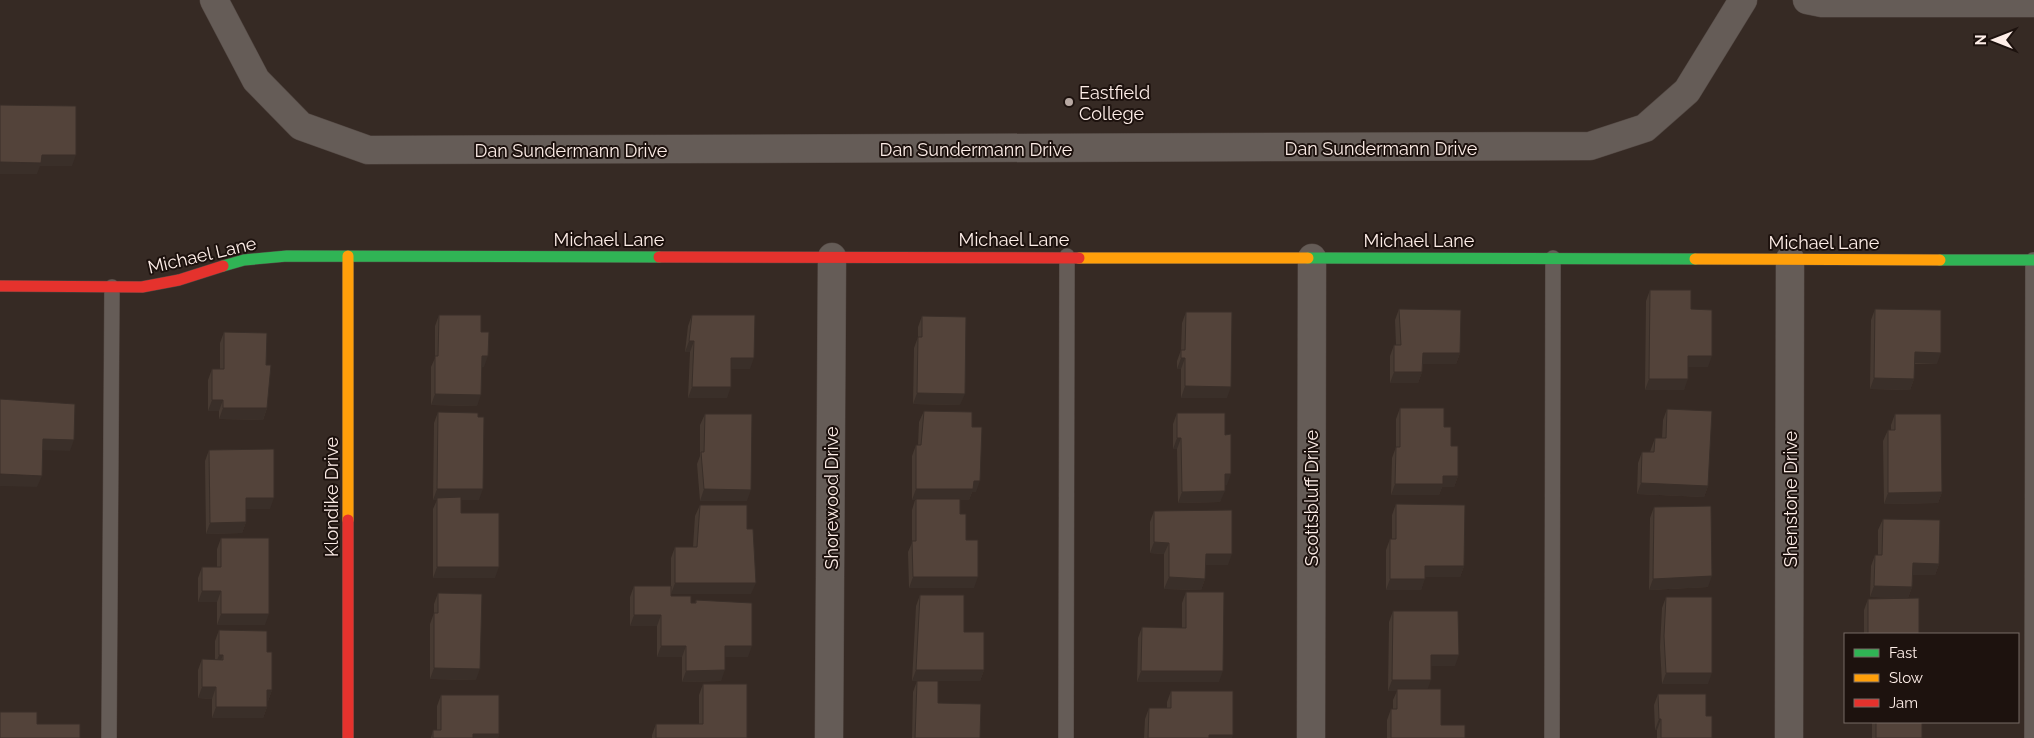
<svg xmlns="http://www.w3.org/2000/svg" width="2034" height="738" font-family="Raleway,sans-serif">
<style>
.lines{fill:none;stroke-linecap:round;stroke-linejoin:round}
.lane-casing{stroke:#524742;stroke-width:16}
.street-casing{stroke:#524742;stroke-width:29}
.fast-casing{stroke:#524742;stroke-width:12}
.slow-casing{stroke:#524742;stroke-width:12}
.jam-casing{stroke:#524742;stroke-width:12}
.lane{stroke:#655c57;stroke-width:15}
.street{stroke:#655c57;stroke-width:28}
.fast{stroke:#30b455;stroke-width:11}
.slow{stroke:#ff9f0a;stroke-width:11}
.jam{stroke:#e5322d;stroke-width:11}
.wall{fill:#473a32}
.shaded-wall{fill:#3a2f29}
.building{fill:#53433a;stroke:#3a2f29}
.poi-dot{fill:#b8a9a3;stroke:#1d120e;stroke-width:2}
.labels{text-anchor:middle;dominant-baseline:central;stroke-width:4;stroke-linejoin:round;paint-order:stroke}
.poi-label{font-size:18px;fill:#feeee8;stroke:#1d120e;text-anchor:start}
.street-label{font-size:18px;fill:#feeee8;stroke:#1d120e}
</style>
<rect width="100%" height="100%" fill="#362a24"/>
<g class="lines">
<defs>
<path id="lane" d="M109,738L112,287
M1066,738L1067,256
M1552,738L1553,258
M2032,738L2033,260"/>
<path id="street" d="M214,0L256,80L301,126L368,150L1590,146L1645,128L1687,91L1743,0
M1807,0L1822,3H2034
M829,738L832,257
M1311,738L1312,258
M1789,738L1790,259"/>
<path id="fast" d="M1308,258L1695,259
M1940,260H2033
M223,266L244,260L287,256L659,257"/>
<path id="slow" d="M348,256V520
M1079,258H1308
M1695,259L1940,260"/>
<path id="jam" d="M659,257L1079,258
M0,286L142,287L179,280L223,266
M348,520V738"/>
</defs>
<use href="#lane" class="lane-casing"/>
<use href="#street" class="street-casing"/>
<use href="#fast" class="fast-casing"/>
<use href="#slow" class="slow-casing"/>
<use href="#jam" class="jam-casing"/>
<use href="#lane" class="lane"/>
<use href="#street" class="street"/>
<use href="#fast" class="fast"/>
<use href="#slow" class="slow"/>
<use href="#jam" class="jam"/>
</g>
<path class="wall" d="M1650,290L1691,309L1708,367H1688L1684,390H1645L1646,301Z
M1399,309L1460,353L1456,364H1423L1422,372L1418,383H1390V356L1394,345H1396L1395,320Z
M1875,309L1937,364H1914V379L1910,390L1870,389L1871,320Z
M1186,312L1227,398H1181V369H1177V361L1181,350L1182,323Z
M439,315L481,332L484,367H482L477,406L431,405V367L435,358V326Z
M692,315L750,369H731L727,398H688L690,352H685L688,326Z
M922,316L960,405L913,404L914,348L918,337V327Z
M224,332L266,365L267,408L263,420L219,419V411H208V380L212,369H220V343Z
M1400,408L1444,427L1451,446L1458,476L1454,487H1442L1439,495H1391L1392,458L1396,447V419Z
M1667,409L1708,486L1704,497L1637,494L1638,463L1642,452H1650L1651,449L1655,438H1662L1663,420Z
M924,411L972,427L976,492H972L969,500H960V514L966,540L974,588H909L908,552L912,543V510L915,500H912V456L916,445H918L919,422Z
M438,412L479,500H461V513L495,578H433V509L437,500H433L434,423Z
M1177,413L1225,435L1227,485H1225L1220,502L1178,503L1177,449H1173V424Z
M705,414L747,501H700L697,464L700,456V425Z
M1895,414L1942,492L1938,503L1884,504L1883,441L1888,430H1891V425Z
M209,450L270,509H246V522L242,533L206,534L205,461Z
M1396,504L1464,566L1460,577H1425L1421,590H1386V550L1390,539H1392V515Z
M700,505L747,529L751,594H671V596L691,603H695L696,600L748,657H725L721,681L682,682V657H657V626H630V597L634,586H671V558L675,547H693L695,516Z
M1654,507L1708,587L1649,590L1650,518Z
M1154,511L1228,565H1205V579L1201,590L1164,589V554L1150,553V522Z
M1883,519L1939,564L1935,575H1913L1912,587L1908,598L1870,597L1871,566L1875,555H1878V530Z
M221,538L265,625H217V602H198V578L202,567H217V549Z
M1186,592L1219,682H1137L1138,638L1142,627L1182,628V603Z
M438,593L476,680L430,679V624L434,613V604Z
M920,595L964,632L984,670L980,681H912L916,606Z
M1666,597L1708,684H1662L1660,647L1662,608Z
M1868,599L1919,634H1864V610Z
M1393,611L1455,666H1431L1427,689L1441,725L1465,738H1387V720L1391,709H1393V700L1397,691H1388L1389,622Z
M219,630L267,652L272,690L268,701H267V707L263,718H212V699L198,698V670L202,659L215,660V641Z
M917,681L938,703L980,738H912L913,692Z
M703,684L747,738H652V735L656,724H699V695Z
M1171,691L1232,738H1144L1145,719L1149,708H1167V702Z
M1658,694L1706,716L1712,738H1657V730H1655L1654,705Z
M441,695L499,734L498,738H431L433,730H437V706Z
M1872,722H1922V738H1872Z"/>
<path class="shaded-wall" d="M42,155H76L72,166H40L37,174H0V162Z
M689,341H694L690,352H685Z
M1915,352L1941,353L1937,364L1911,363Z
M1423,353H1460L1456,364H1419Z
M482,356H488L484,367H478Z
M1688,356H1712L1708,367H1684Z
M731,358H754L750,369H727Z
M1181,358H1185L1181,369H1177Z
M1394,372H1422L1418,383H1390Z
M1874,378L1914,379L1910,390L1870,389Z
M1649,379H1688L1684,390H1645Z
M1185,386L1231,387L1227,398H1181Z
M692,387H731L727,398H688Z
M917,393L965,394L960,405L913,404Z
M435,394L481,395L477,406L431,405Z
M212,400H223L219,411H208Z
M223,408H267L263,420L219,419Z
M1177,438H1181L1177,449H1173Z
M43,439L74,440L70,451L39,450Z
M0,474L42,476L37,487L0,486Z
M1225,474H1231L1227,485H1220Z
M1443,476H1458L1454,487H1442L1439,495H1391L1395,484Z
M974,481H980L976,492H972L969,500H912L916,489Z
M1641,483L1708,486L1704,497L1637,494Z
M437,489H483L479,500H437V498V500H433Z
M704,489L751,490L747,501H700Z
M1225,491L1220,502L1178,503L1182,492Z
M1942,492L1938,503L1884,504L1888,493Z
M246,498H274L270,509H242Z
M246,522L242,533L206,534L210,523Z
M1154,542L1169,543L1164,554L1150,553Z
M1206,554H1232L1228,565H1202Z
M1913,563L1939,564L1935,575H1909Z
M1425,566H1464L1460,577H1421Z
M437,567H499L495,578H433Z
M1712,576L1708,587L1649,590L1653,579Z
M913,577H978L974,588H909Z
M1169,577L1205,579L1201,590L1164,589Z
M1390,579H1425L1421,590H1386Z
M675,583H756L751,594H671Z
M1874,586L1912,587L1908,598L1870,597Z
M202,591H221L217,602H198Z
M221,614H269L265,625H217Z
M634,615H661L657,626H630Z
M661,646H686L682,657H657Z
M725,646H752L748,657H721Z
M219,655H223L219,666H215Z
M1431,655H1459L1455,666H1427Z
M434,668L480,669L476,680L430,679Z
M725,670L721,681L682,682L686,671Z
M916,670H984L980,681H912Z
M1141,671H1223L1219,682H1137Z
M1666,673H1712L1708,684H1662Z
M1392,680H1431L1427,691L1397,689V691H1388Z
M202,687H216L212,699L198,698Z
M267,690H272L268,701H263Z
M216,707H267L263,718H212Z
M1659,719H1661L1657,730H1655Z
M473,734H499L498,738H471Z
M1209,735H1233L1232,738H1208Z"/>
<path class="building" d="M0,105L76,106V155H42L41,163L0,162Z
M1650,290H1691V309L1712,310V356H1688V379H1649Z
M1399,309L1461,310L1460,353H1423L1422,372H1394V345H1401Z
M1875,309L1941,310V353L1915,352L1914,379L1874,378Z
M1186,312H1232L1231,387L1185,386V358H1181V350H1185Z
M439,315H481V332H489L488,356H482L481,395L435,394V356H438Z
M692,315H755L754,358H731V387H692L694,341H689Z
M922,316L966,317L965,394L917,393L918,337H922Z
M224,332L267,333L266,365H271L267,408H223V400H212V369H224Z
M0,399L75,404L74,440L43,439L42,476L0,474Z
M1400,408H1444V427H1451V446H1458V476H1443V484H1395L1396,447H1400Z
M1667,409L1712,411L1708,486L1641,483L1642,452H1654L1655,438H1666Z
M924,411L972,412V427H982L980,481H974L973,489H916V445H921Z
M438,412L478,413V417H484L483,489H437Z
M1177,413H1225V435L1231,434V474H1225V491L1182,492L1181,438H1177Z
M705,414H752L751,490L704,489L701,452H704Z
M1895,414H1941L1942,492L1888,493V430H1895Z
M274,449V498H246V522L210,523L209,450Z
M461,497V513H499V567H437V498Z
M916,499H960V514H966V540H978V577H913L912,541H916Z
M1396,504L1465,505L1464,566H1425V579H1390V539H1396Z
M700,505H747V529H753L756,583H675V547H697Z
M1711,506L1712,576L1653,579L1654,507Z
M1232,510V554H1206L1205,579L1169,577V543L1154,542V511Z
M1883,519L1940,520L1939,564L1913,563L1912,587L1874,586L1875,555H1882Z
M221,538H269V614H221V591H202V567H221Z
M634,586H671V596H691V603H696V600L752,603V646H725V670L686,671V646H661V615H634Z
M1186,592H1224L1223,671H1141L1142,627L1186,628Z
M438,593L482,594L480,669L434,668V613H438Z
M920,595H964V632H984V670H916Z
M1666,597H1712V673H1666L1664,636Z
M1919,598V634H1868V599Z
M1393,611H1458L1459,655H1431V680H1392Z
M219,630L267,631V652H272V690H267V707H216V687H202V659L223,660V655H219Z
M917,681H938V703L981,704L980,738H915Z
M703,684H747V738H656V724H703Z
M1397,689H1441V725H1465V738H1391V709H1397Z
M1171,691H1233V735H1209V738H1148L1149,708H1171Z
M1658,694H1706V716H1712V738H1661V719H1659Z
M441,695H499V734H473V738H433V730H441Z
M0,712H37V724H80V738H0Z
M1876,722H1922V738H1876Z"/>
<circle class="poi-dot" cx="1069" cy="102" r="5"/>
<g class="labels">
<g class="poi-label">
<text x="1079" y="92">Eastfield<tspan x="1079" dy="21">College</tspan></text>
</g>
<g class="street-label">
<text x="1381" y="148">Dan Sundermann Drive</text>
<text x="976" y="149">Dan Sundermann Drive</text>
<text x="571" y="150">Dan Sundermann Drive</text>
<text x="609" y="239">Michael Lane</text>
<text x="1014" y="239">Michael Lane</text>
<text x="1419" y="240">Michael Lane</text>
<text x="1824" y="242">Michael Lane</text>
<text transform="translate(202 255) rotate(-13)">Michael Lane</text>
<text transform="translate(331 497) rotate(-90)">Klondike Drive</text>
<text transform="translate(831 498) rotate(-90)">Shorewood Drive</text>
<text transform="translate(1311 498) rotate(-90)">Scottsbluff Drive</text>
<text transform="translate(1790 499) rotate(-90)">Shenstone Drive</text>
</g>
</g>
<rect x="1844" y="633" width="175" height="90" fill="#1d120e" stroke="#776a65"/>
<rect x="1854" y="649" width="25" height="8" fill="#30b455" stroke="#776a65"/>
<text x="1889" y="658" font-size="15" fill="#feeee8">Fast</text>
<rect x="1854" y="674" width="25" height="8" fill="#ff9f0a" stroke="#776a65"/>
<text x="1889" y="683" font-size="15" fill="#feeee8">Slow</text>
<rect x="1854" y="699" width="25" height="8" fill="#e5322d" stroke="#776a65"/>
<text x="1889" y="708" font-size="15" fill="#feeee8">Jam</text>
<g transform="translate(1994 40) rotate(270)" stroke="#1d120e" stroke-width="4" paint-order="stroke">
<path d="M0-4L9 19L0 12L-9 19Z" fill="#feeee8"/>
<text y="-8" font-size="14" font-weight="bold" text-anchor="middle" fill="#feeee8">N</text>
</g>
</svg>
